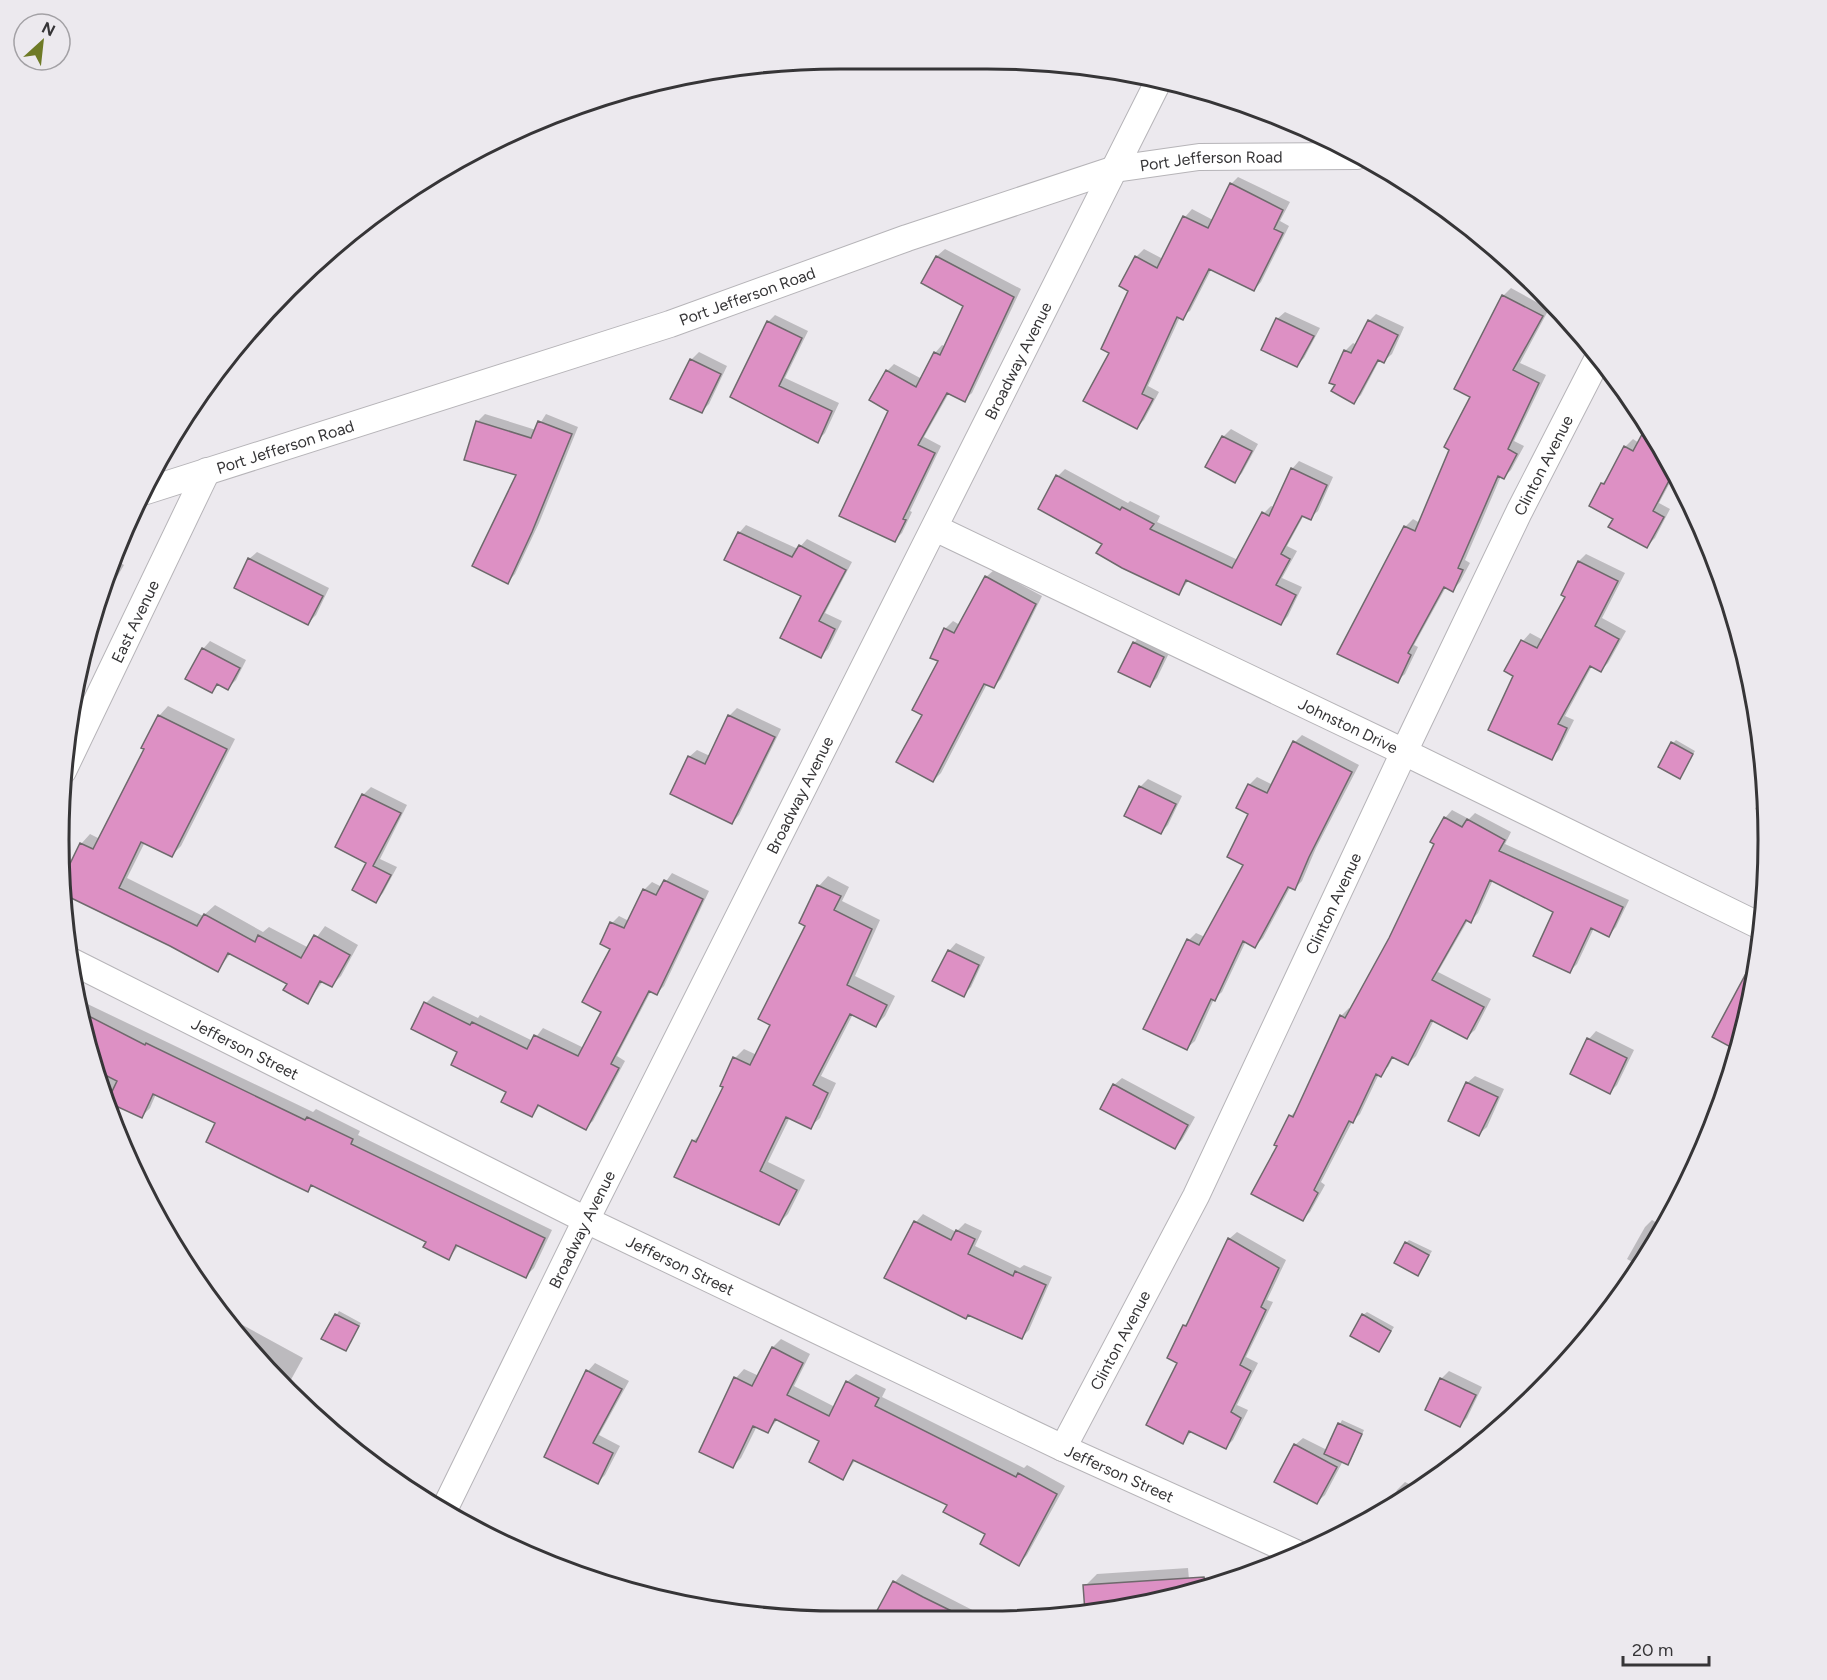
<svg xmlns="http://www.w3.org/2000/svg" width="1827" height="1680" font-family="Figtree,sans-serif">
<style>
.shadow{fill:#0003}
.building{fill:#dd90c4;stroke:#6e696c;stroke-width:1.5}
.lines{fill:none;stroke-linecap:round;stroke-linejoin:round}
.minor-casing{stroke:#b6b4b8;stroke-width:28}
.minor{stroke:#fff;stroke-width:26}
.labels{text-anchor:middle;dominant-baseline:central;stroke-width:6;stroke-linejoin:round;paint-order:stroke}
.street-label{font-size:16px;fill:#363537;stroke:#ece9ee}
.rim{fill:none;stroke:#363537;stroke-width:3}
</style>
<rect width="100%" height="100%" fill="#ece9ee"/>
<path class="shadow" d="M1238,177L1290,202L1280,221L1289,226L1261,282L1254,290L1212,268L1190,311L1180,317L1148,386L1159,392L1144,420L1136,428L1111,352L1130,290L1136,257L1144,249L1163,259L1185,217L1192,209L1213,220L1231,184Z
M1418,189L1421,190L1449,213L1447,216L1413,200Z
M945,249L1021,289L972,393L964,400L949,393L924,437L941,446L910,511L912,512L902,533L895,540L887,371L894,364L922,379L935,353L942,345L946,347L965,305L924,283L937,256Z
M1511,288L1549,309L1520,363L1546,375L1514,441L1524,446L1511,470L1504,477L1501,476L1465,560L1470,563L1460,582L1453,590L1446,587L1414,645L1418,647L1405,674L1397,681L1405,527L1413,519L1420,523L1473,396L1456,388L1503,296Z
M1285,312L1320,328L1304,358L1297,365L1277,319Z
M1376,314L1404,327L1392,354L1384,361L1380,359L1361,395L1354,402L1345,351L1353,343L1357,345L1369,321Z
M775,315L808,331L785,378L839,403L825,433L817,441L732,396L768,322Z
M699,352L727,366L709,404L701,412L691,360Z
M485,414L536,430L546,414L578,427L539,523L515,574L508,582L518,474L477,422Z
M1648,426L1674,475L1659,503L1670,509L1655,538L1647,546L1615,518L1602,484L1610,475L1625,447L1633,439L1639,443Z
M1231,429L1258,444L1242,473L1235,481L1223,437Z
M1299,461L1333,477L1318,511L1310,518L1304,515L1287,546L1297,551L1282,578L1302,587L1288,616L1281,624L1189,580L1179,593L1104,543L1058,476L1065,469L1128,503L1130,501L1160,516L1157,522L1238,560L1264,513L1271,506L1274,507L1292,469Z
M746,525L798,549L807,539L852,562L825,613L842,621L828,649L820,657L803,595L739,533Z
M257,552L329,588L316,615L308,623L249,559Z
M1586,554L1625,573L1602,618L1626,631L1608,663L1601,670L1592,666L1565,716L1574,720L1559,750L1552,758L1515,675L1506,670L1523,641L1530,633L1543,640L1567,596L1563,594L1579,561Z
M117,561L124,565L110,589L103,597Z
M994,570L1042,596L1001,679L993,687L987,684L941,773L933,781L924,714L940,661L945,629L953,621L960,625L986,577Z
M1141,635L1171,649L1157,678L1150,685L1134,643Z
M210,641L246,660L236,680L228,688L220,683L212,691L203,649Z
M83,651L87,653L81,665Z
M168,706L235,739L181,846L172,855L145,842L127,878L203,916L215,905L263,932L269,927L309,948L325,926L358,945L341,976L332,985L323,981L308,1002L289,984L231,953L217,971L171,945L67,895L66,875L81,844L90,834L100,839L146,749L159,716Z
M737,708L781,729L739,815L732,823L689,757L697,750L710,756L730,715Z
M1302,735L1359,765L1316,848L1302,881L1295,888L1291,886L1263,938L1255,946L1246,941L1222,992L1214,999L1195,1041L1187,1048L1189,940L1196,933L1205,937L1245,864L1250,813L1249,785L1257,777L1273,785L1295,742Z
M1676,740L1695,751L1679,777L1673,743Z
M1148,779L1182,796L1168,825L1161,832L1126,815L1140,787Z
M371,787L407,805L380,859L397,867L383,893L376,901L368,862L337,846L364,794Z
M1764,792L1766,815L1755,809Z
M1452,810L1469,819L1475,813L1511,832L1505,844L1629,900L1616,927L1609,935L1594,928L1577,964L1569,972L1555,912L1493,880L1478,913L1471,921L1468,920L1438,972L1491,999L1475,1030L1467,1037L1434,1020L1416,1056L1408,1064L1394,1056L1388,1067L1379,1074L1360,1114L1352,1122L1321,1182L1325,1185L1310,1212L1302,1220L1279,1146L1276,1144L1291,1116L1298,1108L1341,1016L1349,1008L1351,1010L1390,939L1436,843L1445,818Z
M672,873L709,891L664,986L657,993L651,991L617,1056L625,1061L593,1121L585,1128L540,1105L532,1116L508,1091L459,1052L413,1028L426,1003L433,996L478,1018L480,1015L533,1041L543,1028L584,1048L603,1011L612,948V923L619,916L629,921L644,890L652,882L662,887Z
M828,876L849,887L842,901L880,920L855,976L895,996L885,1016L876,1025L853,1014L821,1076L836,1083L820,1118L810,1127L790,1117L768,1162L805,1180L788,1214L779,1223L693,1141L703,1132L725,1087L735,1058L744,1049L757,1055L772,1025L807,926L801,923L819,886Z
M956,943L985,957L971,987L963,995L949,951Z
M1757,958L1753,993L1737,1048L1714,1036Z
M75,998L313,1112L316,1109L360,1131L358,1135L552,1230L534,1268L526,1276L459,1245L449,1258L428,1241L313,1184L308,1190L217,1122L156,1094L150,1108L141,1117L104,1092Z
M1596,1031L1634,1050L1617,1085L1610,1092L1572,1074L1589,1039Z
M1475,1076L1504,1089L1487,1127L1479,1134L1467,1083Z
M1122,1078L1195,1117L1182,1140L1175,1147L1114,1085Z
M1711,1127L1709,1139L1697,1162L1692,1160L1704,1134Z
M923,1214L956,1232L965,1223L982,1231L975,1246L1020,1268L1024,1265L1052,1277L1029,1330L1022,1337L916,1222Z
M1652,1220L1662,1226L1637,1274L1625,1289L1638,1265L1627,1259L1645,1227Z
M1237,1232L1286,1260L1267,1300L1273,1302L1246,1357L1258,1363L1237,1405L1248,1410L1233,1440L1226,1447L1192,1431L1183,1442L1179,1362L1184,1326L1191,1319L1229,1239Z
M1409,1240L1432,1251L1418,1274L1406,1243Z
M339,1311L361,1323L346,1350L323,1338Z
M1367,1312L1394,1327L1379,1350L1363,1315Z
M228,1317L303,1358L288,1385Z
M781,1339L810,1354L794,1386L835,1407L847,1382L856,1374L886,1389L882,1397L1024,1468L1027,1465L1065,1486L1027,1555L1019,1564L987,1533L949,1504L856,1459L843,1478L821,1441L778,1419L768,1431L757,1426L741,1458L733,1466L701,1451L736,1378L744,1369L759,1376L773,1347Z
M595,1363L629,1381L599,1435L620,1446L605,1475L598,1482L546,1456L588,1371Z
M1449,1371L1482,1387L1467,1418L1460,1425L1427,1409L1441,1379Z
M1342,1420L1364,1430L1351,1460L1347,1463L1343,1461L1325,1495L1317,1502L1295,1445L1303,1438L1327,1450Z
M390,1474L413,1485L411,1489Z
M1405,1482L1421,1490L1390,1507L1397,1490Z
M1188,1568L1190,1591L1139,1607L1085,1586L1097,1574Z
M902,1574L988,1618L987,1621L891,1619L878,1612L895,1582Z"/>
<path class="building" d="M1230,183L1283,210L1274,229L1283,233L1254,291L1209,269L1183,320L1177,317L1142,394L1153,399L1137,429L1083,401L1109,353L1101,349L1128,291L1119,286L1135,256L1157,268L1183,216L1208,228Z
M936,256L1014,297L965,402L947,393L918,445L935,453L903,519L906,520L895,542L839,516L888,411L869,400L886,370L916,387L934,352L940,355L963,306L921,283Z
M1502,295L1543,316L1513,370L1539,383L1508,449L1517,454L1504,479L1498,476L1458,568L1463,570L1453,592L1444,587L1408,653L1411,655L1398,683L1337,654L1404,526L1415,531L1449,450L1444,447L1470,397L1454,389Z
M1276,318L1314,336L1297,367L1261,350Z
M1368,320L1398,335L1384,363L1378,360L1354,404L1331,391L1335,385L1329,383L1344,350L1351,353Z
M767,321L802,338L779,386L832,411L818,443L730,397Z
M690,359L721,374L702,413L670,399Z
M476,421L531,438L538,421L572,434L532,532L508,584L472,566L516,475L464,460Z
M1647,425L1673,473L1653,511L1664,517L1647,548L1608,527L1613,519L1589,506L1601,483L1604,484L1624,446L1633,451Z
M1222,436L1252,451L1235,483L1205,467Z
M1291,468L1327,485L1311,520L1302,516L1281,554L1290,559L1276,585L1296,595L1281,625L1186,580L1179,595L1122,568L1096,553L1102,544L1038,509L1056,475L1120,510L1122,507L1154,524L1150,529L1232,568L1262,512L1269,516Z
M738,532L792,557L799,545L846,570L819,621L835,629L821,658L780,638L801,596L724,560Z
M248,558L323,596L308,625L234,588Z
M1578,561L1618,581L1595,626L1619,639L1601,672L1590,666L1558,724L1567,728L1552,760L1488,730L1513,676L1504,671L1521,640L1537,648L1565,597L1561,595Z
M985,576L1036,604L994,688L984,684L933,782L896,762L922,715L912,710L938,661L930,658L944,628L954,633Z
M1133,642L1164,657L1150,687L1118,672Z
M202,648L240,668L228,690L217,684L212,693L185,679Z
M158,715L227,749L172,857L141,842L119,888L197,926L204,914L255,942L258,935L301,958L314,935L350,955L332,987L320,981L308,1004L283,990L287,984L228,953L218,972L170,946L67,896L66,872L80,843L93,849L144,749L141,748Z
M728,715L775,737L732,824L670,794L688,756L705,764Z
M1293,741L1352,772L1309,857L1295,890L1288,887L1255,948L1243,941L1215,1001L1211,999L1187,1050L1143,1029L1187,939L1199,945L1243,865L1227,857L1248,814L1236,808L1248,784L1267,793Z
M1671,742L1693,754L1680,779L1658,767Z
M1139,786L1176,804L1161,834L1124,816Z
M362,794L401,813L373,866L391,875L376,903L352,890L366,863L335,847Z
M1444,817L1462,827L1467,819L1505,840L1499,851L1623,907L1609,937L1591,928L1570,973L1533,956L1553,912L1490,880L1471,923L1466,920L1432,980L1484,1007L1467,1039L1431,1020L1408,1065L1392,1057L1381,1077L1376,1074L1353,1123L1349,1121L1314,1190L1318,1193L1303,1221L1251,1194L1277,1146L1274,1145L1289,1115L1293,1117L1340,1015L1345,1018L1389,938L1434,844L1430,842Z
M664,880L703,899L657,995L649,991L611,1064L619,1068L586,1130L538,1105L532,1117L501,1102L506,1092L451,1065L457,1052L411,1029L424,1002L470,1025L472,1022L527,1049L534,1035L578,1056L601,1012L582,1002L610,949L600,944L610,922L624,928L643,889L656,895Z
M817,885L841,896L834,910L872,929L847,985L887,1005L876,1027L850,1014L813,1085L828,1093L811,1129L786,1117L760,1171L797,1190L779,1225L674,1177L692,1140L696,1142L723,1087L720,1086L733,1057L750,1065L770,1025L758,1019L805,926L799,923Z
M948,950L979,965L964,997L932,981Z
M1750,966L1756,968L1753,993L1736,1050L1712,1037Z
M79,1011L145,1045L146,1043L305,1120L307,1117L353,1139L351,1144L545,1238L526,1278L456,1245L449,1260L423,1247L426,1242L311,1185L308,1192L277,1177L206,1142L215,1123L153,1094L142,1118L107,1102L117,1081L97,1071Z
M1587,1038L1627,1058L1610,1094L1570,1074Z
M1466,1082L1498,1097L1479,1136L1448,1121Z
M1113,1084L1188,1125L1175,1149L1100,1109Z
M914,1221L951,1240L956,1230L975,1239L968,1254L1013,1276L1015,1271L1046,1285L1022,1339L968,1315L966,1319L884,1278Z
M1228,1238L1279,1268L1261,1307L1266,1310L1240,1365L1251,1371L1231,1412L1241,1418L1226,1449L1189,1431L1183,1444L1146,1425L1177,1363L1167,1358L1183,1325L1186,1326Z
M1405,1242L1429,1255L1418,1276L1394,1263Z
M335,1314L359,1326L346,1351L321,1339Z
M1362,1314L1391,1331L1379,1352L1350,1336Z
M772,1347L803,1363L787,1395L829,1416L846,1381L879,1398L875,1406L1016,1477L1018,1473L1057,1494L1019,1566L980,1544L985,1534L943,1512L947,1505L853,1460L843,1480L809,1462L819,1441L775,1419L768,1433L753,1426L733,1468L699,1452L734,1377L752,1386Z
M586,1370L622,1389L593,1443L613,1453L598,1484L544,1457Z
M1440,1378L1476,1395L1460,1427L1425,1410Z
M1338,1423L1362,1434L1348,1465L1324,1454Z
M1294,1444L1337,1467L1317,1504L1274,1482Z
M1204,1577L1206,1586L1139,1607L1085,1612L1083,1585Z
M893,1581L923,1597L972,1621L873,1618Z"/>
<g class="lines">
<defs>
<g id="minor">
<path id="s1" d="M146,491L670,324L907,238L1115,169L1199,157L1357,156"/>
<path id="s2" d="M935,528L1404,752L1760,926"/>
<path id="s3" d="M63,771L207,471"/>
<path id="s4" d="M71,961L586,1220L1063,1448L1298,1554"/>
<path id="s5" d="M1063,1448L1196,1196L1404,752L1519,512L1598,358"/>
<path id="s6" d="M443,1512L586,1220L1159,80"/>
</g>
</defs>
<use href="#minor" class="minor-casing"/>
<use href="#minor" class="minor"/>
</g>
<g class="labels">
<g class="street-label">
<text stroke="none"><textPath href="#s1" startOffset="1118">Port Jefferson Road</textPath></text>
<text stroke="none"><textPath href="#s1" startOffset="632">Port Jefferson Road</textPath></text>
<text stroke="none"><textPath href="#s6" startOffset="1287">Broadway Avenue</textPath></text>
<text stroke="none"><textPath href="#s1" startOffset="146">Port Jefferson Road</textPath></text>
<text stroke="none"><textPath href="#s5" startOffset="1094">Clinton Avenue</textPath></text>
<text stroke="none"><textPath href="#s3" startOffset="166">East Avenue</textPath></text>
<text stroke="none"><textPath href="#s2" startOffset="458">Johnston Drive</textPath></text>
<text stroke="none"><textPath href="#s6" startOffset="801">Broadway Avenue</textPath></text>
<text stroke="none"><textPath href="#s5" startOffset="608">Clinton Avenue</textPath></text>
<text stroke="none"><textPath href="#s4" startOffset="195">Jefferson Street</textPath></text>
<text stroke="none"><textPath href="#s6" startOffset="315">Broadway Avenue</textPath></text>
<text stroke="none"><textPath href="#s4" startOffset="681">Jefferson Street</textPath></text>
<text stroke="none"><textPath href="#s5" startOffset="122">Clinton Avenue</textPath></text>
<text stroke="none"><textPath href="#s4" startOffset="1167">Jefferson Street</textPath></text>
</g>
</g>
<path d="M0 0H1827V1680H0ZM840 69H987A771 771 0 0 1 1758 840V840A771 771 0 0 1 987 1611H840A771 771 0 0 1 69 840V840A771 771 0 0 1 840 69Z" fill="#ece9ee" fill-rule="evenodd"/>
<path class="rim" d="M840 69H987A771 771 0 0 1 1758 840V840A771 771 0 0 1 987 1611H840A771 771 0 0 1 69 840V840A771 771 0 0 1 840 69Z"/>
<g transform="translate(42 42) rotate(27)"><circle r="28" fill="#ece9ee" stroke="#a3a1a5" stroke-width="1.5"/>
<path d="M0-4.5L10 22L0 15L-10 22Z" fill="#6e7a26"/>
<text y="-9" font-size="16" font-weight="bold" text-anchor="middle" fill="#363537">N</text>
</g>
<path d="M1623 1656v9h86v-9" fill="none" stroke="#363537" stroke-width="3"/>
<text x="1632" y="1656" font-size="18" fill="#363537" stroke="#ece9ee" stroke-width="4.5" paint-order="stroke">20 m</text>
</svg>
